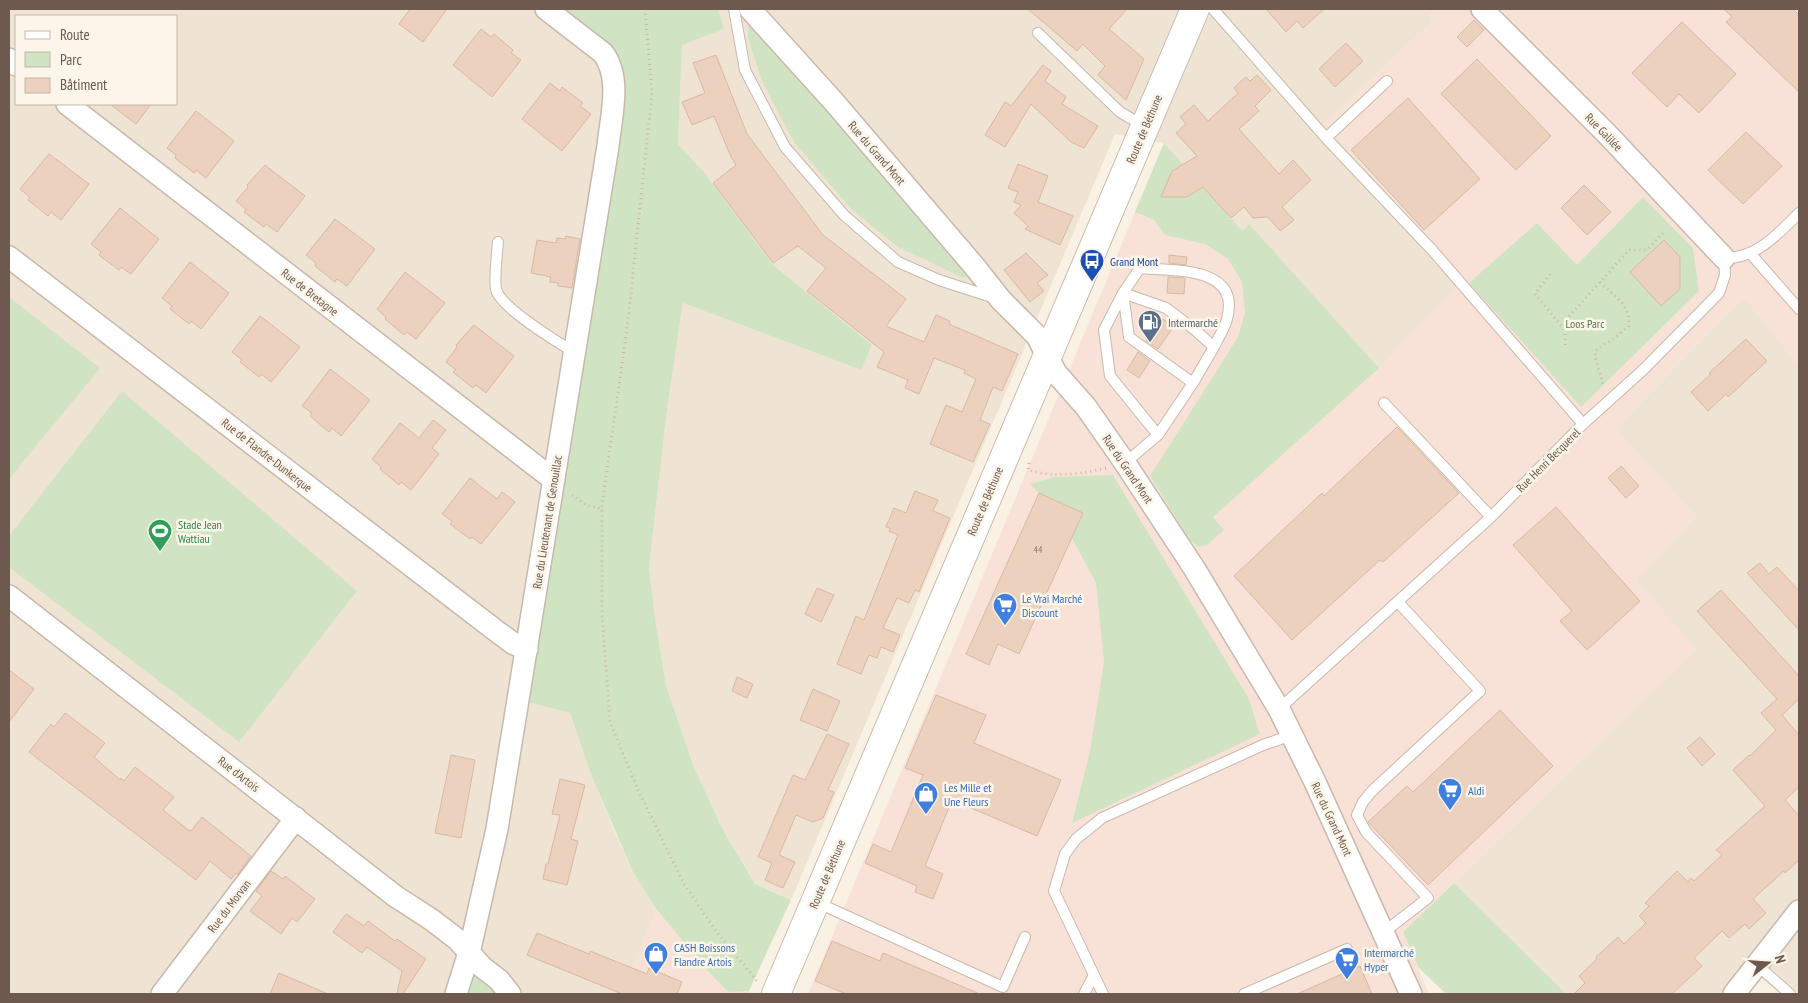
<svg xmlns="http://www.w3.org/2000/svg" width="1808" height="1003" font-family="'PT Sans Narrow',sans-serif">
<style>
.residential{fill:#efe3d3;fill-rule:evenodd}
.commercial{fill:#f8e2d8}
.green{fill:#d0e4c4}
.building{fill:#ebd1be;stroke:#dbb8a1}
.lines{fill:none;stroke-linecap:round;stroke-linejoin:round}
.service-casing{stroke:#c8b9ac;stroke-width:12}
.minor-casing{stroke:#c8b9ac;stroke-width:24}
.secondary-casing{stroke:#cdbbac;stroke-width:30}
.path{stroke:#cfb5a2;stroke-width:3;stroke-dasharray:1 4;stroke-linecap:butt}
.service{stroke:#fff;stroke-width:10}
.minor{stroke:#fff;stroke-width:21}
.secondary{stroke:#fff;stroke-width:28}
.labels{text-anchor:middle;dominant-baseline:central;stroke-width:5;stroke-linejoin:round;paint-order:stroke}
.number-label{font-size:10px;fill:#8c7769}
.street-label{font-size:12px;fill:#6d594d;stroke:#fcf5e9}
.transit-label{font-size:12px;fill:#164399;stroke:#fcf5e9;text-anchor:start}
.service-label{font-size:12px;fill:#4e5e75;stroke:#fcf5e9;text-anchor:start}
.park-label{font-size:12px;fill:#567849;stroke:#fcf5e9}
.leisure-label{font-size:12px;fill:#27864d;stroke:#fcf5e9;text-anchor:start}
.shop-label{font-size:12px;fill:#366cbe;stroke:#fcf5e9;text-anchor:start}
</style>
<rect width="100%" height="100%" fill="#f9f1e3"/>
<path class="residential" d="M9,9H563L611,49L528,702L570,713L592,777L615,833L633,872L657,910L620,994H9ZM16,16H176V104H16Z
M678,9H1423L1434,20L1325,123L1465,279L1379,368L1249,225L1242,231L1164,143L1115,134L791,900L755,884L723,830L693,765L666,685L656,625L649,567L667,410L683,303L861,370L872,345L773,265L703,171L678,144L682,45Z
M1744,297L1799,366V994H1781L1753,971L1734,994H1566L1454,883L1696,649L1635,580L1696,517L1615,429Z"/>
<path class="commercial" d="M1423,9H1799V366L1744,297L1615,429L1696,517L1636,580L1696,649L1403,932L1429,994H808L1164,143L1242,231L1249,224L1379,368L1465,279L1325,123L1434,20Z
M657,910L706,969L728,992L749,991L752,994H620Z"/>
<path class="green" d="M563,9H718L724,29L682,45L678,144L703,171L773,265L872,345L861,370L683,303L667,410L649,567L656,625L666,685L693,765L723,830L755,884L791,900L749,991L728,992L706,969L657,910L633,872L592,777L570,713L527,702L622,78Z
M749,20L973,270L964,278L898,247L851,209L794,142L762,81L748,38Z
M1164,143L1242,231L1249,224L1379,368L1213,517L1224,530L1207,545L1198,547L1190,540L1150,476L1238,337L1245,312L1242,282L1228,259L1205,244L1165,235L1154,220L1135,212Z
M1643,197L1693,248L1699,291L1581,407L1469,283L1537,223L1577,265Z
M9,297L100,368L9,479Z
M122,391L357,591L239,742L9,567V536Z
M1113,475L1249,699L1260,734L1072,823L1090,751L1104,662L1096,583L1072,538L1039,493L1030,484L1054,477Z
M1454,883L1566,994H1446L1418,967L1403,932Z
M482,967L507,994H456L463,968Z"/>
<path class="building" d="M410,9H447L423,42L399,24Z
M1028,9H1127L1109,29L1144,59L1126,100L1098,75L1105,66L1083,44L1077,51Z
M1266,9H1324L1303,28L1297,21L1286,32Z
M1724,9H1793L1799,15V92L1726,22L1732,17Z
M1474,20L1484,30L1467,47L1457,37Z
M1682,22L1736,74L1699,113L1679,94L1667,107L1632,73Z
M481,29L491,37L494,34L513,50L511,53L521,60L492,97L453,65Z
M1346,43L1363,61L1335,87L1319,69Z
M716,55L747,134L823,235L906,299L886,326L924,342L936,315L950,321L949,324L1018,354L1002,391L993,387L980,420L990,424L973,462L930,444L946,405L962,412L976,379L964,373L965,370L934,358L919,394L905,388L908,380L877,367L884,352L807,291L826,268L798,246L773,263L713,183L736,165L731,157L714,116L692,125L682,102L705,93L693,63Z
M1477,59L1551,136L1516,170L1441,94Z
M1043,65L1051,71L1045,81L1066,97L1062,104L1098,126L1084,148L1071,142L1031,104L1005,147L985,135L1005,102L1011,106Z
M1257,75L1271,90L1255,106L1259,111L1239,129L1279,174L1293,160L1311,180L1282,207L1294,220L1280,231L1268,217L1253,218L1244,207L1231,218L1203,187L1187,197H1161L1172,171L1197,156L1176,133L1186,124L1180,117L1194,105L1208,121L1238,93L1234,88L1240,82L1246,77L1250,81Z
M550,83L560,91L562,87L583,103L580,106L591,114L562,151L522,119Z
M1408,98L1480,179L1424,230L1351,150Z
M110,104H151L136,124Z
M196,111L234,141L206,178L196,170L194,173L175,158L176,155L167,148Z
M1746,132L1782,166L1743,204L1708,170Z
M49,154L89,184L61,220L51,212L48,216L28,200L30,197L20,189Z
M1018,164L1048,176L1038,202L1073,216L1060,245L1025,229L1028,226L1014,213L1021,205L1014,202L1018,192L1008,188Z
M265,165L305,196L277,232L266,224L264,227L244,212L246,209L236,201L248,187L247,185Z
M1584,185L1611,212L1587,235L1561,208Z
M120,208L159,239L131,274L121,267L119,270L99,255L101,252L91,244Z
M335,219L375,249L347,286L337,279L335,282L315,266L316,263L306,255Z
M566,236L580,239L572,288L558,286V283L550,282L551,277L531,273L537,240L556,243L557,238L565,239Z
M1664,240L1680,257V289L1661,306L1630,272Z
M1026,253L1048,275L1037,283L1044,291L1030,302L1004,270Z
M1169,255L1187,257L1186,265L1169,263Z
M190,262L229,293L201,329L191,321L189,324L170,309L172,306L162,298Z
M405,272L445,303L416,339L407,332L404,335L385,319L386,317L377,309Z
M1168,277L1185,278L1184,294L1167,293Z
M260,316L300,347L271,382L261,374L259,377L240,362L242,360L232,352Z
M1161,318L1174,326L1158,349L1146,341Z
M474,325L514,356L486,393L476,385L473,388L453,372L456,370L446,362L457,347L456,345Z
M1746,339L1767,361L1728,397L1726,394L1708,411L1691,392L1711,374L1709,373Z
M1138,352L1150,361L1139,378L1127,370Z
M330,369L370,400L341,436L332,428L329,432L310,416L312,413L302,406Z
M433,420L446,430L432,448L439,454L411,490L401,482L399,485L380,469L381,467L372,459L400,423L419,438Z
M1397,427L1459,493L1383,562L1380,560L1292,640L1234,576L1322,493L1324,496Z
M1621,466L1639,486L1626,498L1608,478Z
M470,478L497,499L502,492L515,502L481,544L472,537L470,539L450,524L452,521L442,514Z
M915,491L938,500L933,511L950,518L919,592L915,590L909,603L897,598L883,628L900,635L893,652L881,647L877,658L869,655L861,674L837,664L856,616L864,620L898,535L889,531L890,528L886,527L894,508L906,513Z
M1039,493L1083,513L1019,654L998,644L989,665L966,654Z
M1556,507L1640,601L1587,650L1560,621L1572,611L1513,545Z
M1760,563L1769,574L1777,567L1799,591V630L1747,573Z
M817,588L834,595L821,622L805,614Z
M1721,590L1799,676V699L1782,715L1799,735V787L1785,800L1799,816V860L1785,873L1784,871L1753,899L1766,913L1749,929L1745,924L1729,938L1722,931L1694,958L1702,966L1672,994H1574L1585,983L1579,976L1597,959L1596,957L1618,937L1624,944L1646,923L1639,916L1649,906L1645,903L1677,871L1688,882L1691,878L1694,881L1722,855L1716,850L1765,806L1733,770L1749,755L1750,756L1776,730L1761,713L1777,699L1697,611Z
M9,670L34,689L9,722Z
M737,677L753,684L747,698L732,691Z
M813,689L840,701L827,731L800,720Z
M936,695L986,715L974,743L1061,780L1037,836L952,800L925,866L943,874L933,899L915,892L917,886L865,863L873,844L891,852L923,775L905,768Z
M1500,710L1553,766L1428,885L1368,822L1407,786L1413,792Z
M65,713L105,743L94,757L120,780L121,778L124,781L135,767L174,797L163,810L187,829L191,831L202,817L251,856L238,874L236,873L231,879L210,861L196,880L29,752L51,724L54,727Z
M827,734L849,744L828,790L834,792L823,818L813,822L796,815L779,855L795,862L783,888L765,880L772,863L758,857L793,775L805,780Z
M1700,737L1715,754L1702,766L1687,748Z
M451,755L475,760L461,838L435,833Z
M560,779L585,785L571,839L578,841L567,885L543,879L546,864H548L560,815L552,814Z
M271,871L283,879L285,876L315,899L297,922L292,918L281,934L250,911L262,896L256,891Z
M346,914L364,926L368,921L395,941L397,939L426,959L403,994H397L402,971L367,947L362,953L333,932Z
M537,933L589,954L590,951L647,974L649,968L682,982L677,994H622L527,955Z
M832,941L880,961L883,953L980,994H846L815,981Z
M1360,966L1372,994H1297Z
M279,973L328,994H270Z"/>
<g class="lines">
<defs>
<path id="service" d="M734,9L745,70L785,147L844,215L898,262L939,280L995,298
M1213,9L1326,138L1387,81
M1038,33L1120,112L1144,126
M1326,138L1433,251L1583,424
M498,242C497,253 494,281 496,289C500,308 558,342 575,353
M1750,253L1799,309
M1193,383L1129,337L1123,293L1140,268C1174,271 1241,266 1227,319C1225,328 1218,338 1214,347
M1384,403L1491,517
M1125,463L1158,435L1193,383L1214,347L1195,330L1166,308L1123,293L1104,330L1110,376L1158,435
M1279,709L1491,517L1583,424L1643,370L1719,293L1725,275L1724,258C1756,259 1778,234 1799,213
M816,902L1003,987L1025,937
M1384,932L1428,898L1366,832L1357,815L1363,802L1372,791L1480,691L1398,602
M1757,965L1790,994
M1084,994L1094,975
M1103,994L1054,891L1065,854L1076,839L1102,818L1263,745L1292,735
M1244,994L1347,949"/>
<path id="minor" d="M750,9L834,102L975,267L1001,300L1037,336L1056,373L1086,407L1125,463L1194,568L1279,709L1315,782L1411,994
M1482,9L1607,134L1724,258
M9,59L16,65
M67,104L554,480
M9,257L495,630L514,644L527,649
M9,596L395,896L432,920L458,940L482,967L499,980L510,994
M162,994L296,818
M456,994L469,953L497,829L608,146C611,116 622,78 603,53L546,9
M1734,994L1799,911"/>
<path id="secondary" d="M776,994L1195,9"/>
</defs>
<use href="#service" class="service-casing"/>
<use href="#minor" class="minor-casing"/>
<use href="#secondary" class="secondary-casing"/>
<path class="path" d="M645,9L652,93L628,321L602,505V615L610,722L638,790L684,884L716,931L757,981
M1550,274L1535,294L1564,329
M1600,282C1614,296 1631,305 1629,326L1616,337L1595,351L1596,360L1603,385
M1565,345V321L1629,250H1647L1665,231
M1029,463L1028,470C1053,478 1081,474 1106,468
M572,495L586,505L602,509"/>
<use href="#service" class="service"/>
<use href="#minor" class="minor"/>
<use href="#secondary" class="secondary"/>
</g>
<defs>
<symbol id="bus-pin" viewBox="-11 -11 22 30"><path d="M0 17L-7.5 6A9.5 9.5 0 1 1 7.5 6Z" fill="#1a4fb4" stroke="#fcf5e9"/><path d="M-5-6H5V4H4V6H2V4H-2V6H-4V4H-5ZM-3.5-4V0h7V-4ZM-3.5 1.2v1.5H-2V1.2ZM2 1.2v1.5H3.5V1.2Z" fill="#fff"/></symbol>
<symbol id="fuel-pin" viewBox="-11 -11 22 30"><path d="M0 17L-7.5 6A9.5 9.5 0 1 1 7.5 6Z" fill="#5c6f8a" stroke="#fcf5e9"/><path d="M-5.5-6h7V0h2V4h1.3V-2.5L3-4.5l.8-.8L6-3V5H2.5V1h-1V6h-7ZM-4.2-4.7v3.2H.2V-4.7Z" fill="#fff"/></symbol>
<symbol id="stadium-pin" viewBox="-11 -11 22 30"><path d="M0 17L-7.5 6A9.5 9.5 0 1 1 7.5 6Z" fill="#2e9e5b" stroke="#fcf5e9"/><path d="M0-5a6.5 5 0 1 0 0 10a6.5 5 0 1 0 0-10ZM-3.5-1.8h7v3.6h-7Z" fill="#fff"/></symbol>
<symbol id="supermarket-pin" viewBox="-11 -11 22 30"><path d="M0 17L-7.5 6A9.5 9.5 0 1 1 7.5 6Z" fill="#3f7fe0" stroke="#fcf5e9"/><path d="M-6-5.5h2.5l.6 2H6L4.5 2H-2.5L-4.4-4H-6ZM-1.5 3.2a1.3 1.3 0 1 0 .1 0ZM3 3.2a1.3 1.3 0 1 0 .1 0Z" fill="#fff"/></symbol>
<symbol id="shop-pin" viewBox="-11 -11 22 30"><path d="M0 17L-7.5 6A9.5 9.5 0 1 1 7.5 6Z" fill="#3f7fe0" stroke="#fcf5e9"/><path d="M-5-2.5h2.3a2.7 3.5 0 0 1 5.4 0H5L5.5 6h-11ZM-1.5-2.5h3a1.5 2.3 0 0 0-3 0Z" fill="#fff"/></symbol>
</defs>
<g fill-rule="evenodd">
<use href="#bus-pin" x="1078" y="247" width="28" height="38"/>
<use href="#fuel-pin" x="1136" y="308" width="28" height="38"/>
<use href="#stadium-pin" x="146" y="517" width="28" height="38"/>
<use href="#supermarket-pin" x="991" y="591" width="28" height="38"/>
<use href="#supermarket-pin" x="1436" y="776" width="28" height="38"/>
<use href="#shop-pin" x="912" y="780" width="28" height="38"/>
<use href="#shop-pin" x="642" y="940" width="28" height="38"/>
<use href="#supermarket-pin" x="1333" y="945" width="28" height="38"/>
</g>
<g class="labels">
<g class="number-label">
<text x="1038" y="549">44</text>
</g>
<g class="street-label">
<text transform="translate(1144 129) rotate(-67)">Route de Béthune</text>
<text transform="translate(1604 132) rotate(46)">Rue Galilée</text>
<text transform="translate(877 153) rotate(49)">Rue du Grand Mont</text>
<text transform="translate(310 292) rotate(38)">Rue de Bretagne</text>
<text transform="translate(267 455) rotate(38)">Rue de Flandre-Dunkerque</text>
<text transform="translate(1548 460) rotate(-45)">Rue Henri Becquerel</text>
<text transform="translate(1128 469) rotate(56)">Rue du Grand Mont</text>
<text transform="translate(985 501) rotate(-67)">Route de Béthune</text>
<text transform="translate(547 522) rotate(-81)">Rue du Lieutenant de Genouillac</text>
<text transform="translate(239 774) rotate(38)">Rue d'Artois</text>
<text transform="translate(1332 819) rotate(65)">Rue du Grand Mont</text>
<text transform="translate(827 874) rotate(-67)">Route de Béthune</text>
<text transform="translate(229 906) rotate(-53)">Rue du Morvan</text>
</g>
<g class="transit-label">
<text x="1110" y="261">Grand Mont</text>
</g>
<g class="service-label">
<text x="1168" y="322">Intermarché</text>
</g>
<g class="park-label">
<text x="1585" y="323">Loos Parc</text>
</g>
<g class="leisure-label">
<text x="178" y="524">Stade Jean<tspan x="178" dy="14">Wattiau</tspan></text>
</g>
<g class="shop-label">
<text x="1022" y="598">Le Vrai Marché<tspan x="1022" dy="14">Discount</tspan></text>
<text x="944" y="787">Les Mille et<tspan x="944" dy="14">Une Fleurs</tspan></text>
<text x="1468" y="790">Aldi</text>
<text x="674" y="947">CASH Boissons<tspan x="674" dy="14">Flandre Artois</tspan></text>
<text x="1364" y="952">Intermarché<tspan x="1364" dy="14">Hyper</tspan></text>
</g>
</g>
<rect width="1808" height="1003" fill="none" stroke="#6d594d" stroke-width="20"/>
<rect x="15" y="15" width="162" height="90" fill="#fcf5e9" stroke="#c3b7ab"/>
<rect x="25" y="31" width="25" height="8" fill="#ffffff" stroke="#c3b7ab"/>
<text x="60" y="40" font-size="15" fill="#6d594d">Route</text>
<rect x="25" y="52" width="25" height="15" fill="#d0e4c4" stroke="#c3b7ab"/>
<text x="60" y="65" font-size="15" fill="#6d594d">Parc</text>
<rect x="25" y="78" width="25" height="15" fill="#ebd1be" stroke="#c3b7ab"/>
<text x="60" y="90" font-size="15" fill="#6d594d">Bâtiment</text>
<g transform="translate(1768 963) rotate(73)" stroke="#fcf5e9" stroke-width="4" paint-order="stroke">
<path d="M0-4L9 19L0 12L-9 19Z" fill="#6d594d"/>
<text y="-8" font-size="14" font-weight="bold" text-anchor="middle" fill="#6d594d">N</text>
</g>
</svg>
